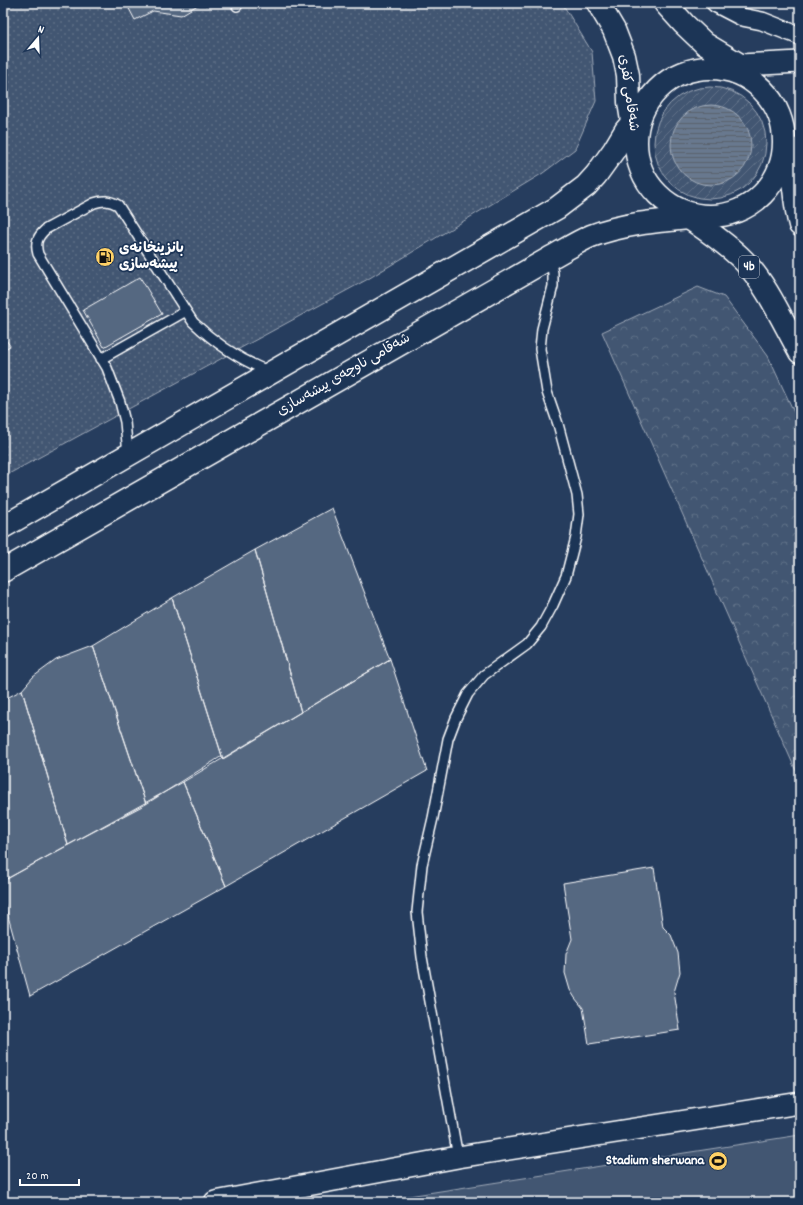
<svg xmlns="http://www.w3.org/2000/svg" width="803" height="1205" font-family="Dekko,'Playpen Sans Arabic',sans-serif">
<style>
.grass{fill:url(#grass-dots);stroke:#a0aab8}
.forest{fill:url(#forest-crowns);stroke:#a0aab8}
.garden{fill:url(#garden-furrows);stroke:#a0aab8}
.pitch{fill:#425672;stroke:#a0aab8}
.water{fill:url(#water-rules);stroke:#a4aebb}
.building{fill:#556781;stroke:#fff}
.lines{fill:none;stroke-linecap:round;stroke-linejoin:round}
.service-casing{stroke:#fff;stroke-width:12}
.minor-casing{stroke:#fff;stroke-width:20}
.tertiary-casing{stroke:#fff;stroke-width:24}
.secondary-casing{stroke:#fff;stroke-width:25}
.trunk-casing{stroke:#fff;stroke-width:25}
.service{stroke:#1d3557;stroke-width:9}
.minor{stroke:#1d3557;stroke-width:17}
.tertiary{stroke:#1d3557;stroke-width:21}
.secondary{stroke:#1d3557;stroke-width:22}
.trunk{stroke:#1d3557;stroke-width:22}
.labels{text-anchor:middle;dominant-baseline:central;stroke-width:3.5;stroke-linejoin:round;paint-order:stroke}
.shield{fill:#1d3557;stroke:#bbc2cd;stroke-width:1}
.shield-label{font-size:13px;font-weight:bold;fill:#fff}
.street-label{font-size:14px;fill:#fff;stroke:#1d3557}
.poi-label{font-size:14px;font-weight:bold;fill:#fff;stroke:#1d3557;text-anchor:start}
</style>
<defs>
<pattern id="grass-dots" width="8" height="8" patternUnits="userSpaceOnUse"><rect width="8" height="8" fill="#425672"/><path d="M2 2h.1M6 6h.1" fill="none" stroke="#5e6f87" stroke-width="1.8" stroke-linecap="round"/></pattern>
<pattern id="forest-crowns" width="20" height="18" patternUnits="userSpaceOnUse"><rect width="20" height="18" fill="#425672"/><path d="M2 6a3 3 0 1 1 6 0M12 15a3 3 0 1 1 6 0" fill="none" stroke="#5e6f87"/></pattern>
<pattern id="garden-furrows" width="10" height="10" patternUnits="userSpaceOnUse"><rect width="10" height="10" fill="#425672"/><path d="M-1 1l2-2M0 10L10 0M9 11l2-2" fill="none" stroke="#5e6f87"/></pattern>
<pattern id="water-rules" width="6" height="5" patternUnits="userSpaceOnUse"><rect width="6" height="5" fill="#67788e"/><path d="M0 2.5h6" fill="none" stroke="#5a626d"/></pattern>
</defs>
<rect width="100%" height="100%" fill="#263d5e"/>
<filter id="ink" filterUnits="userSpaceOnUse"><feTurbulence type="fractalNoise" baseFrequency=".025" numOctaves="2"/><feDisplacementMap in="SourceGraphic" scale="8" xChannelSelector="R" yChannelSelector="G"/><feConvolveMatrix kernelMatrix="1 2 1 2 8 2 1 2 1" color-interpolation-filters="sRGB"/></filter>
<g filter="url(#ink)">
<path class="grass" d="M3,3H562L592,52L596,101L575,149L543,173L368,279L3,477Z"/>
<path class="forest" d="M698,287L724,297L768,356L800,425V780L602,332Z"/>
<path class="garden" d="M654 143a56 56 0 1 1 112 0a56 56 0 1 1-112 0Z"/>
<path class="pitch" d="M800,1135V1202H370Z"/>
<path class="water" d="M671 145a40 40 0 1 1 80 0a40 40 0 1 1-80 0Z"/>
<path class="building" d="M126,3H201L181,15L153,11L135,20Z
M140,277L162,314L104,347L83,310Z
M3,335L10,346L3,350Z
M332,508L390,659L301,712L255,550Z
M255,550L301,712L223,759L172,598Z
M172,598L222,756L146,804L93,646Z
M93,646L146,804L68,845L22,690L33,677L56,660Z
M390,659L427,771L226,886L183,782Z
M22,690L68,845L3,881V700Z
M183,782L226,886L30,996L3,898V881Z
M654,868L663,927L671,935L678,953L680,972L674,992L680,1030L589,1044L583,1008L575,998L570,990L565,973L566,954L572,939L563,883Z"/>
<g class="lines">
<defs>
<path id="service" d="M235,3L237,6
M101,359L186,311
M128,454L125,422L120,402L107,368L38,254C35,243 37,237 46,229L94,203C103,200 109,200 118,205L193,322C215,343 240,360 268,371
M458,1157L422,957L417,912L422,865L433,818L448,739L456,718L468,694L484,675L527,644L541,627L553,605L566,576L576,537L579,514L577,495L558,424L547,392L540,349L542,329L553,286V273L550,259"/>
<path id="minor" d="M715,3L742,17L762,21L800,36"/>
<path id="tertiary" d="M721,68L740,65L800,62
M777,176L791,161L800,148
M215,1202L458,1157L800,1103"/>
<path id="secondary" d="M3,527L557,208L586,186L596,175L614,150L626,130L641,113
M3,571L550,258C563,251 577,242 591,236C623,224 657,221 690,218L699,216"/>
<path id="trunk" d="M598,3L614,30L624,56L628,75L629,102L634,133
M665,3L684,24L705,44L740,65L743,70
M636 142a74 74 0 1 1 148 0a74 74 0 1 1-148 0Z
M787,150C795,174 793,200 800,225
M683,214C704,228 726,243 744,261C767,285 783,322 800,352"/>
</defs>
<use href="#service" class="service-casing"/>
<use href="#minor" class="minor-casing"/>
<use href="#tertiary" class="tertiary-casing"/>
<use href="#secondary" class="secondary-casing"/>
<use href="#trunk" class="trunk-casing"/>
<use href="#service" class="service"/>
<use href="#minor" class="minor"/>
<use href="#tertiary" class="tertiary"/>
<use href="#secondary" class="secondary"/>
<use href="#trunk" class="trunk"/>
</g>
</g>
<defs>
<symbol id="fuel-disc" viewBox="-11 -11 22 22"><circle r="9.5" fill="#ffd166" stroke="#1d3557"/><path d="M-5.5-6h7V0h2V4h1.3V-2.5L3-4.5l.8-.8L6-3V5H2.5V1h-1V6h-7ZM-4.2-4.7v3.2H.2V-4.7Z" fill="#111"/></symbol>
<symbol id="stadium-disc" viewBox="-11 -11 22 22"><circle r="9.5" fill="#ffd166" stroke="#1d3557"/><path d="M0-5a6.5 5 0 1 0 0 10a6.5 5 0 1 0 0-10ZM-3.5-1.8h7v3.6h-7Z" fill="#111"/></symbol>
</defs>
<g fill-rule="evenodd">
<use href="#fuel-disc" x="94" y="246" width="22" height="22"/>
<use href="#stadium-disc" x="707" y="1150" width="22" height="22"/>
</g>
<g class="labels">
<rect class="shield" x="739" y="256" width="20" height="22" rx="3"/>
<g class="shield-label">
<text x="749" y="267">4b</text>
</g>
<g class="street-label">
<text transform="translate(628 93) rotate(82)">شەقامی کفری</text>
<text transform="translate(344 375) rotate(-30)">شەقامی ناوچەی پیشەسازی</text>
</g>
<g class="poi-label">
<text x="119" y="249">بانزینخانەی<tspan x="119" dy="16">پیشەسازی</tspan></text>
<text x="704" y="1161" text-anchor="end">Stadium sherwana</text>
</g>
</g>
<rect width="803" height="1205" fill="none" stroke="#1d3557" stroke-width="16"/>
<rect x="8" y="8" width="787" height="1189" fill="none" stroke="#fff" stroke-width="1.5" filter="url(#ink)"/>
<g transform="translate(38 38) rotate(19)" stroke="#1d3557" stroke-width="3" paint-order="stroke">
<path d="M0-3L7 15L0 10L-7 15Z" fill="#ffffff"/>
<text y="-6" font-size="11" font-weight="bold" text-anchor="middle" fill="#ffffff">N</text>
</g>
<path d="M20 1179v6h59v-6" fill="none" stroke="#ffffff" stroke-width="2"/>
<text x="26" y="1179" font-size="12" fill="#ffffff" stroke="#1d3557" stroke-width="3" paint-order="stroke">20 m</text>
</svg>
